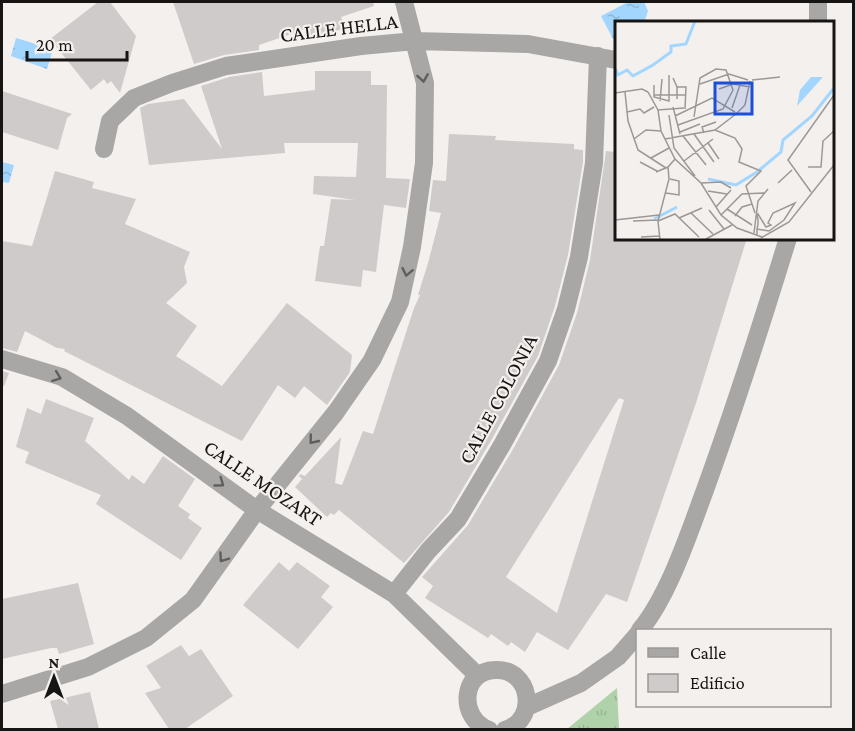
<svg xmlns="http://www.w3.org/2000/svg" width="855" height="731" font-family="'Crimson Pro',serif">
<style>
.grass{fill:url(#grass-tufts)}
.water{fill:url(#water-ripples)}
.building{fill:#d0cbcb;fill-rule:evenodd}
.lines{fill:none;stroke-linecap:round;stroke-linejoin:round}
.minor{stroke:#a8a7a6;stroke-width:18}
.oneway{stroke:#5f5e5d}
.labels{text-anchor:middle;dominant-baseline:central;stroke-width:4.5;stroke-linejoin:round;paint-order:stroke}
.street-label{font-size:21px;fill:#161514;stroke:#f4f0ed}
.inset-river{fill:none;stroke:#a2d6ff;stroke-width:3}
.inset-road{fill:none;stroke:#9b9896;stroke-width:1.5}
.view{fill:#1d4ed8;fill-opacity:0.15;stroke:#1d4ed8;stroke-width:3}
.inset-edge{fill:none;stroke:#161514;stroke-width:3}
</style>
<defs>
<pattern id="grass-tufts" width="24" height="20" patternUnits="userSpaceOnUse" patternTransform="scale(1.5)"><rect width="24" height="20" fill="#b0d2aa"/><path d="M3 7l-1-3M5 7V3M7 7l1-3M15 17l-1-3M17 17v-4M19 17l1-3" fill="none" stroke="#97b391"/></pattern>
<pattern id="water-ripples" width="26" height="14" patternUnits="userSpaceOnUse" patternTransform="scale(1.5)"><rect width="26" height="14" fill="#a2d6ff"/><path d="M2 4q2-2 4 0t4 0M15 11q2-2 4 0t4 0" fill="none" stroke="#8bb7da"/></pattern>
</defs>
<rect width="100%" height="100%" fill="#f4f0ed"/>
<path class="grass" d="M617,688L619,729H567Z"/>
<path class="water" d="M628,2H644L648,11L645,20L640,22H616V37L613,39L601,16Z
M16,38L53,49L47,69L11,56Z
M2,162L14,165L9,183L2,182Z"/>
<path class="building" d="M98,2H110L136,36L120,93L111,81L107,84L104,79L91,90L50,39Z
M173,2H373L374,6L341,17L345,28L310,40L306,29L259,45V50L224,55L194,64Z
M315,71H371V85H387L386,178L410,179L406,208L384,205L376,272L363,270L361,287L315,281L320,246H324L331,199L355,200L313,194L314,176L356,177L358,143H284L285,153L149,165L140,108L148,104L184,99L222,149L201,86L229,77L262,72L264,96L315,90Z
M2,91L72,114L67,118L58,150L2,132Z
M449,134L496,136L495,140L574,144V149L583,150V162L568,255L555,306L538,356L492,439L449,512L404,563L339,510L334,515L331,513L327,517L295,487L302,479L299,476L300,474L305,476L341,437L335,483L342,485L363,431L373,434L414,308L420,295H418L428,263L441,213L429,211L433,180L446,181Z
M606,151L616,152V238H747L696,403L627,602L606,594L568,650L537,632L525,652L511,642L508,646L491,634L488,638L425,598L433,586L422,577L468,525L512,451L559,365L577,313L590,260ZM619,398L624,400L557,613L506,577Z
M55,171L94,182L92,188L136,199L125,224L190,252L184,267L187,283L166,303L197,326L176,356L222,386L287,303L352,355L350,372L327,405L304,386L295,398L278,385L242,441L64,351L65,349L57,348L25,331L17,352L2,348V241L32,246Z
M2,371L9,373L4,386H2Z
M46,399L94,418L85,441L129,480L132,475L144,484L163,456L195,479L178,506L190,514L188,518L202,528L181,560L96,504L101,495L25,463L29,452L16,447L27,408L41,414Z
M279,562L289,571L297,562L330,586L321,597L333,607L298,649L243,605Z
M78,583L94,644L59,654L57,648H51L2,659V599Z
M181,645L189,656L201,649L233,696L185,729H169L145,693L161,688L146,666Z
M90,692L99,729H58L50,701Z"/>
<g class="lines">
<path class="minor" d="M818,2V22
M104,149L110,121L134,98L172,83L226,66L361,46L415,41L528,44L616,60
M2,359L62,377L127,416L257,510L394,594L478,676
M394,594L428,551L458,519L502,445L548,361L566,309L579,257L594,163L598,56
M640,630C669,595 689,533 705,490C735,407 762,323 788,238
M2,694L88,667L146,638L193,600L257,510L336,412L372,360L400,302L412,247L424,163L425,83L404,2
M527,707L581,683L618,657L638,634
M489,730C458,718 461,671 495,670C531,668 539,720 505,730"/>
</g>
<defs><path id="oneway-chevron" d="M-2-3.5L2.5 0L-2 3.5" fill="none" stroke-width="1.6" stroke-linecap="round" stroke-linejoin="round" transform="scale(1.5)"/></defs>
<g class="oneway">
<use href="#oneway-chevron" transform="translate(423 78) rotate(81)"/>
<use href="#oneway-chevron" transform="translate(407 272) rotate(102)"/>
<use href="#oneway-chevron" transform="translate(57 377) rotate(21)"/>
<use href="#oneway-chevron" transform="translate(313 440) rotate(129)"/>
<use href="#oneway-chevron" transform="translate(220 483) rotate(36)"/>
<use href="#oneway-chevron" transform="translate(223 558) rotate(125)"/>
</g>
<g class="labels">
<g class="street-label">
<text transform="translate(339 28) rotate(-7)">CALLE HELLA</text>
<text transform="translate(498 399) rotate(-62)">CALLE COLONIA</text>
<text transform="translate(263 483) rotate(34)">CALLE MOZART</text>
</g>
</g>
<g transform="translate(615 21)">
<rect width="219" height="219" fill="#f4f0ed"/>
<path d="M196,56H208L182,85L185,69Z" fill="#a2d6ff"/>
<path class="inset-river" d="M0,47L3,54L12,49L18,55L38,44L56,31V25L71,23L80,0M93,158L121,164L142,151L166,131L168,119L197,95L219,67M39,198L62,186"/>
<path class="inset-road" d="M58,57L62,66V78M137,59L165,56M85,63L114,53L133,59M39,64V76L54,80V54M62,66H71L70,88M104,68L118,63L135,66M10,71L13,100L23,129L51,147M33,71L43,89L69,87M0,72L27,68L33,71M39,74H70M45,80L47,58M58,86L65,113M117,87L125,64M43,89L46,110L60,138L86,162L106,194L122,207L147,216M12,91L25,88L29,92L39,86M122,92L130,84L135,60M54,94L59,127L80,155M60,95L97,77L120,91M63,104L108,88L118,69L111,49L101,48L85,57L79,96M100,109L120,117L127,128L124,141L146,150L131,165L140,192M65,111L85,103M89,112L87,106L101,101M79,113L99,141M68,115L91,144M19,118L31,109L46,110M50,118L100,109L121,93M93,122L104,138M36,137L54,127M69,140L98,118M25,141L42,150M193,146H206L208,120L219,110M41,151L53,146L60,138M86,162L106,161L116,167M163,162L177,149M93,170L112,173M196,171L173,139L219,74M51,172L64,174V160L55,158M101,186L116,169M112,188L137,204M94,189L109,208M76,192L98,213M106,194L127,173L149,172M120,195L127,186L137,183M64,197L87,187M0,199L44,194M18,200L43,199M43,200L60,193L84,216M142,208L154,210L169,199L180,182L158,192L153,202L156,204L151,206L143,193L142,195L143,198V203L142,208V215M139,212L143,180L153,168M26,216L44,215M146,217L174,201L219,144M91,218L117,204M45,219L43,200L54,158L53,146"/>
<path class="view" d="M100,62H137V93H100Z"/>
<rect width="219" height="219" class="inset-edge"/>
</g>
<rect width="855" height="731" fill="none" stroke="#161514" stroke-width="6"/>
<rect x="636" y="629" width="195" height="78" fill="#f4f0ed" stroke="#9b9896" stroke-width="1.5"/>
<rect x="648" y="648" width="30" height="9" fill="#a8a7a6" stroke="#9b9896" stroke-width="1.5"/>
<text x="690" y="659" font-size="18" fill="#161514">Calle</text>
<rect x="648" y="674" width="30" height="18" fill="#d0cbcb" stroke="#9b9896" stroke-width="1.5"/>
<text x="690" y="689" font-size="18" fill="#161514">Edificio</text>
<g transform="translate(54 677)" stroke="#f4f0ed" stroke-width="4.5" paint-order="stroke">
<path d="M0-4.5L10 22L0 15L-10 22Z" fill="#161514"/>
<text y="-9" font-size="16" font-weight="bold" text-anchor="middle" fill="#161514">N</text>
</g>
<path d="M27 51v9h100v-9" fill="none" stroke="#161514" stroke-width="3"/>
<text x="36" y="51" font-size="18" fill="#161514" stroke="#f4f0ed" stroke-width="4.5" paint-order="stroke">20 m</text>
</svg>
